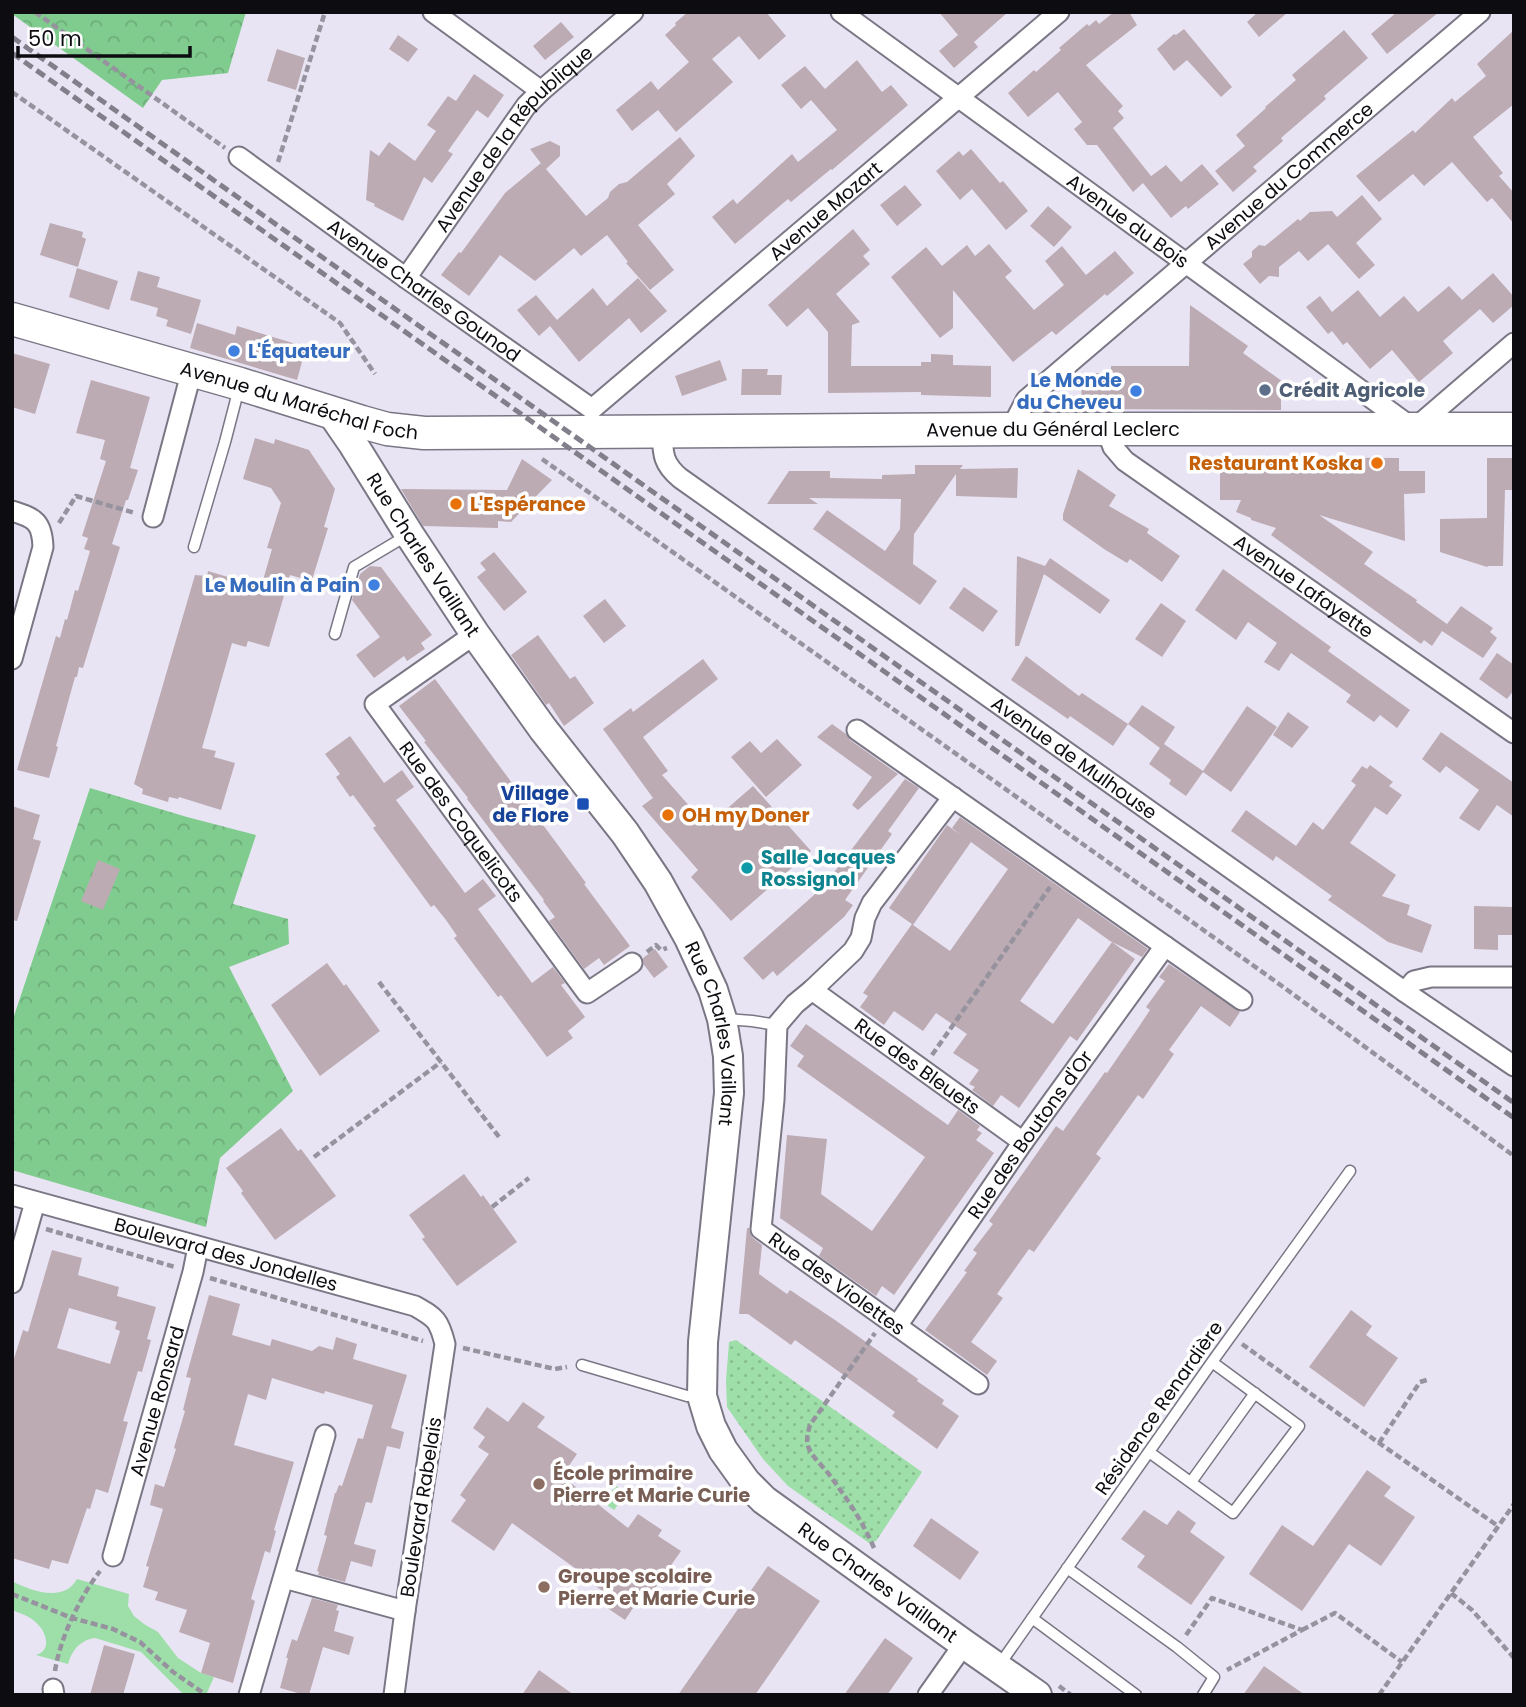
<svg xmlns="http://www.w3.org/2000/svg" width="1526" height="1707" font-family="Poppins,sans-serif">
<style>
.grass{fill:url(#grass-dots)}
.forest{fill:url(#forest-crowns)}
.park{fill:#9edfa9}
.building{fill:#bcabb3;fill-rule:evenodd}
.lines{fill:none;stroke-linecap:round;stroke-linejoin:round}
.lane-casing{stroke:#7a7684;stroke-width:13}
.street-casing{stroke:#7a7684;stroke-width:23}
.secondary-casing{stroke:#7a7684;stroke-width:32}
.primary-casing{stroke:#7a7684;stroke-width:35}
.path{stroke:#96939f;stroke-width:4.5;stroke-dasharray:7 3.5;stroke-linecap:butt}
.lane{stroke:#fff;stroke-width:10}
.street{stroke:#fff;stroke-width:19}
.secondary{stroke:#fff;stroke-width:28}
.primary{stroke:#fff;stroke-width:32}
.rail{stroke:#827f8a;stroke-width:5;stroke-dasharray:10 5;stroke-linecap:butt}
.shop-dot{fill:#3f7fe0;stroke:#fff;stroke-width:2.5}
.service-dot{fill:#5c6f8a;stroke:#fff;stroke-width:2.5}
.food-dot{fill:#e8710a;stroke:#fff;stroke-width:2.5}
.transit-dot{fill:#1a4fb4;stroke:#fff;stroke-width:2.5}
.culture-dot{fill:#0f9aa8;stroke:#fff;stroke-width:2.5}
.education-dot{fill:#8d6e63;stroke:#fff;stroke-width:2.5}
.labels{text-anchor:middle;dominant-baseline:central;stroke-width:7;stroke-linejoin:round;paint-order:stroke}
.street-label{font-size:19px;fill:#0d0c11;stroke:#fff}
.shop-label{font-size:19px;font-weight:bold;fill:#366cbe;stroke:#fff;text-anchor:end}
.service-label{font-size:19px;font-weight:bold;fill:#4e5e75;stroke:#fff;text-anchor:start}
.food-label{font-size:19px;font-weight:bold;fill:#c56008;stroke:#fff;text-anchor:start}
.transit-label{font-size:19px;font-weight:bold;fill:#164399;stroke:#fff;text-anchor:end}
.culture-label{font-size:19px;font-weight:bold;fill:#0d838f;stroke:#fff;text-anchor:start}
.education-label{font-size:19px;font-weight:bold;fill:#785e54;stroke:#fff;text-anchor:start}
</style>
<defs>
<pattern id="grass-dots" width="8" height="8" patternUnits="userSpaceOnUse" patternTransform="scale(1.75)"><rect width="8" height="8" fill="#9edfa9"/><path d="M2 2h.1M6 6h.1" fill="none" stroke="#87be90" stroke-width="1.8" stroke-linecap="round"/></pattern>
<pattern id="forest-crowns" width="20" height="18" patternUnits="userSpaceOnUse" patternTransform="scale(1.75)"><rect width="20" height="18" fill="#80cb8e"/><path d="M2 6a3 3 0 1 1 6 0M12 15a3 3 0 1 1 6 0" fill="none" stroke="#6dad79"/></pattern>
</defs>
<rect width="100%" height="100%" fill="#e9e4f4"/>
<path class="grass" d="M736,1340L922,1472L876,1541L869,1543L788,1486L763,1459L727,1407L726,1381L729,1342Z"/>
<path class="forest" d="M12,12H246L228,73L162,80L143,108L12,14Z
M90,788L187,817L256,835L233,904L288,919L289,944L229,967L293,1091L220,1158L206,1227L12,1170V1022Z"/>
<path class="park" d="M616,1486L626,1493L614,1510L600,1500L608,1488L612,1491Z
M77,1579L129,1594L128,1606L134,1616L144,1624L158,1632L178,1658L201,1673L214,1677L206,1695H184L141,1652L95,1638C80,1640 72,1650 68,1664L36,1655C54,1650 45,1628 33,1620C27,1615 19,1613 12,1610V1581C31,1591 64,1603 77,1579Z"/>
<path class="building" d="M688,12H766L786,36L759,60L739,36L712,59L733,82L676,132L658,110L632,131L616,110L651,81L658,90L689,62L665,35L676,25L675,23Z
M939,12H1008L974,42L978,47L954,68L939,51L958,35Z
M1114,12H1129L1137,25L1086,65L1123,106L1118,111L1124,118L1113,128L1151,176L1150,177L1166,165L1181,182L1202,164L1219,184L1188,209L1186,206L1171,218L1143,183L1133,192L1097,145H1087L1074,129L1082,122L1058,92L1028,117L1008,93L1034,70L1036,72L1061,50L1059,48L1087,24L1089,26L1096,20L1099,24Z
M1258,12H1288L1259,37L1247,22Z
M1397,12H1439L1387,54L1371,34Z
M561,22L574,37L545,60L533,46Z
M1184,29L1232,87L1221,97L1187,60L1174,71L1157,49L1174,34L1176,35Z
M1344,30L1368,58L1324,96L1326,99L1281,138L1283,141L1253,167L1257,171L1233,192L1215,171L1245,146L1236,135L1266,108L1265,107L1296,80L1292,75Z
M1514,30V104L1473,137L1503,173L1499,176L1514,193V224L1492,198L1487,202L1452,162L1424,186L1413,174L1379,202L1356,176L1413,130L1415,133L1452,98L1455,102L1486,76L1477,64Z
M398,35L418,49L408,62L389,49Z
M277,49L305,58L296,90L267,81Z
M857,60L882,92L891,85L908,105L832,170L831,169L791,202L788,199L735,244L712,217L733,199L737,204L792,154L798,162L837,130L811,100L801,109L781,85L805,66L825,89Z
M474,74L504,95L488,118L477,110L448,151L453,154L432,183L424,177L403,221L374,206L375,204L366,200L370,150L379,156L389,142L415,161L436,131L427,125L448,96L456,101Z
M680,137L695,156L667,184L675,194L638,225L674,270L650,290L626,263L628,262L607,235L581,256L574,248L535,281L500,255L469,296L441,275L459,252L461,253L505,193L541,163L543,166L530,149L550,141L560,146V156L546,169L586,216L608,198L610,192L619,184L627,182Z
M971,149L1000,183L1003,181L1028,211L1006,230L972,189L960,200L936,171L959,151L963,156Z
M905,185L922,205L897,226L880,205Z
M1362,195L1382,219L1356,243L1375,265L1359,279L1328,244L1308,261L1299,251L1279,267V277L1269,276L1260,284L1243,264L1252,257V251L1259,245L1265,246L1298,219L1300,221L1310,212L1332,211L1337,217Z
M1048,206L1072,227L1054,247L1030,226Z
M50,223L83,232L82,237L86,239L78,267L40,255Z
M853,229L870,250L863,256L870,264L836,294L860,322L852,325L851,366H921V362H931V354L953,355V365L991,366V397L921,395V392L828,393V332L808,308L787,327L768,305Z
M989,244L1012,271L1005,277L1034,310L1064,285L1045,261L1062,246L1086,275L1115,251L1134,273L1107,296L1105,294L1056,335L1052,331L1013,362L953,290V328L940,338L891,277L926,247L942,266L967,245L975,256Z
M77,268L118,281L109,310L69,297Z
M138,271L160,277L157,287L201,300L191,334L166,326L168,320L156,316L158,308L130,300Z
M1493,273L1514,297V305L1493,323L1480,309L1443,341L1453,353L1419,382L1392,350L1370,369L1347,342L1343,345L1332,331L1328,334L1306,307L1320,296L1332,312L1358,290L1380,317L1404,296L1418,312L1449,286L1462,300Z
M638,278L667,311L641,333L629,318L579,362L550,326L539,336L517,310L536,295L557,320L593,288L607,306Z
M1190,305L1248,346L1243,353L1286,384L1281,392V410L1081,409L1082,373H1111V366H1189Z
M197,323L235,335L237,326L306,347L297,380L190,348Z
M12,353L50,364L35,414L12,407Z
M720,360L727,380L682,396L675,376Z
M742,369H768L767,375H782L781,395H741Z
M91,380L150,397L130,468L138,470L128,500H126L112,544L120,547L83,668L79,667L77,677H75L56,746L58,747L49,778L17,770L56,636L60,638L65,619L67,620L75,590L78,591L90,551L84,549L88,538L82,536L106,461L100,459L105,440L76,433Z
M255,438L274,444L275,439L309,450L335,489L324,527L328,528L312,580L308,579L307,580L290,575L269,647L248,641L246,647L232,643L202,748L216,751L214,757L235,763L221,810L179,797L178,799L169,797L168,802L142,794L143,789L134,784L195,575L207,576L208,571L261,587L272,549L267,548L281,503L271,488L243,479Z
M1220,457L1399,458V471H1425V493L1404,494L1405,541L1319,515L1373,552L1364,564L1417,600L1416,602L1447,624L1461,606L1493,628L1490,632L1497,638L1483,658L1442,631L1432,646L1424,640L1421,644L1271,535L1276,528L1251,520V518L1236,512L1241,500H1220Z
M1487,458H1514V490H1505L1503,566H1488L1487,567L1440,552V519L1487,518Z
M522,459L552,480L511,522L498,521V528L423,526L401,489L507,490Z
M915,465H963L960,469L1018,468L1017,498L956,496V474L914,534L913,564L937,581L920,605L813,529L827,510L885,551L900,529L901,499L809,498L818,504H767L789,471H830V478L882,479V475L915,474Z
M1078,469L1116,495L1109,506L1149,529L1147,533L1180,556L1162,582L1130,559L1127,563L1104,549L1063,520V514Z
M494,552L527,592L504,611L477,577L486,570L480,563Z
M1017,556L1045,566L1050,558L1110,600L1100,614L1044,574L1019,646H1015Z
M370,566L381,567L432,635L421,643L425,649L407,661L404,656L374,678L356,655L380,637L352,600L360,574Z
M1223,569L1331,647L1328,651L1410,710L1397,728L1380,715L1374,722L1346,702L1351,695L1291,653L1279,671L1264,662L1277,643L1248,622L1236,640L1195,610Z
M964,587L998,611L983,632L949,608Z
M605,599L626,626L604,643L583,616Z
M1161,603L1186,621L1162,657L1135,639Z
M538,635L570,679L575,676L594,703L564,726L549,703L546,705L511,655Z
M1497,653L1514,665V690L1507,699L1479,679Z
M1026,656L1079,696L1082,693L1128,724L1113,746L1070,716L1068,719L1011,680Z
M703,659L718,679L643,737L668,771L662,775L707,826L753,786L811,851L731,921L691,877L698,870L642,806L653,798L603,729L631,708L633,712Z
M435,679L586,883L584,884L630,946L604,965L599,958L584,969L549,921L555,917L543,901L544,900L467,799L468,798L424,742L426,741L399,706Z
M1142,705L1175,727L1164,744L1203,771L1247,706L1277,727L1231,792L1203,772L1186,796L1169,784L1171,780L1149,764L1160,748L1128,724Z
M1288,712L1309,727L1292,748L1273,735Z
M832,724L846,734L850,740L898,774L858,810L852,805L872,777L817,737Z
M1441,732L1514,783V817L1497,805L1479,831L1459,818L1479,790L1446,766L1440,773L1422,759Z
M350,736L384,783L402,770L414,787L396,800L465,893L483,879L496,896L478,909L532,983L553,967L565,983L561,985L585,1017L568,1031L573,1038L547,1057L501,995L498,997L454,938L457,936L446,920L434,905L431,907L373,828L376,826L353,795L350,797L336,777L340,774L325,754Z
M777,739L802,765L766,797L731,757L750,741L761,753Z
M1370,765L1393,782L1389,786L1402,795L1387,815L1375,807L1350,843L1396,875L1382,896L1410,905L1407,915L1432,925L1422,953L1388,942L1328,900L1332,896L1276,856L1273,861L1231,831L1246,810L1296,846L1313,822L1323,830L1356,785L1351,781L1362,766L1367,769Z
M905,779L919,788L888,831L892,834L845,900L853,905L844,917L777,976L773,971L763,980L743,958L823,887Z
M12,806L40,815L33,839L41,841L17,921L12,920Z
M960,817L1148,949L1142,957L1110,941L1078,918L1020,1001L1053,1024L1112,942L1135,959L1077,1041L1070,1036L1019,1108L1001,1095L993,1106L972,1090L975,1087L969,1084L979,1070L953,1053L967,1034L936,1013L923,1031L894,1011L884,1025L860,1007L868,996L863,993L912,924L889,908L947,825L962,836L952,828ZM971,842L1008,869L950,951L913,925Z
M98,860L120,869L103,910L81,901Z
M1474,906L1514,907V935H1498V950L1474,949Z
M655,949L668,967L654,978L644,965L643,958Z
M327,963L344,986L346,984L380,1031L320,1076L271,1005Z
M1169,964L1240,1012L1230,1027L1201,1006L1169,1050L1174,1054L1143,1099L1138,1095L1096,1154L1101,1158L1034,1252L1029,1249L997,1294L1003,1298L971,1342L997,1361L987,1375L925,1330L967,1272L964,1271L977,1253L973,1250L993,1224L989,1221L1028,1166L1056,1126L1063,1131L1105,1072L1107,1073L1138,1028L1150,1010L1146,1007L1165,981L1159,977Z
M806,1024L948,1125L958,1110L980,1126L977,1130L982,1133L976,1140L994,1153L894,1295L882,1286L876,1296L819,1256L823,1248L780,1218L787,1135L827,1139L821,1194L872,1231L925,1157L797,1066L804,1056L790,1046Z
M281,1128L298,1151L301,1149L336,1196L275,1240L241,1193L243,1191L226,1168Z
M464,1174L481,1197L483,1195L517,1242L457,1286L422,1239L425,1237L409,1215Z
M747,1228H749L750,1233L753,1238L762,1245L759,1274L787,1294L790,1290L835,1320L918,1379L917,1381L944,1400L942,1404L959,1416L937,1449L892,1416L895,1412L795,1340L791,1345L748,1314H739Z
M52,1250L82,1258L78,1275L119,1287L117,1296L156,1307L147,1339L151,1340L142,1372L138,1371L123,1421L128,1422L108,1493L96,1489L90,1509L87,1508L68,1564L52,1560L49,1569L12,1558V1365L23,1330L28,1332ZM69,1308L117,1322L115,1329L120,1331L110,1364L57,1348Z
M209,1295L240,1304L232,1335L270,1346L272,1339L312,1351L319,1346L333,1350L336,1337L357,1344L353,1359L407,1375L391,1428L404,1432L400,1449L387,1446L372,1503L366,1502L354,1544L376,1550L372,1567L351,1561L345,1582L318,1575L319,1572L317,1571L327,1536L324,1535L335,1493H336L339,1485L342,1486L358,1438L363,1439L373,1405L325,1391L324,1394L272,1378L266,1400L248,1394L234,1445L294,1462L274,1530L276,1531L270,1553L265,1551L251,1599L255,1601L233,1683L201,1673L210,1643L179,1632L187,1610L155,1600L158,1592L143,1587L149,1567L146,1566L163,1509L150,1505L155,1484L164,1487L176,1449L174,1448L185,1411L183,1410L191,1378L186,1377Z
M1351,1310L1372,1326L1366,1335L1398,1358L1364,1407L1309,1367Z
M523,1402L545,1417L537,1427L577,1454L562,1476L628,1528L638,1514L662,1530L658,1536L681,1551L653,1591L647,1587L625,1620L600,1603L607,1594L584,1578L586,1576L512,1523L494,1551L451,1521L466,1500L460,1495L489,1454L478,1447L485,1437L473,1428L487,1407L508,1422Z
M1367,1470L1391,1487L1384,1496L1415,1517L1381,1566L1349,1544L1302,1611L1249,1574L1282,1525L1313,1546Z
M1144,1510L1167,1525L1178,1510L1196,1523L1190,1532L1225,1557L1191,1605L1137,1567L1145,1556L1121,1539Z
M931,1518L979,1552L960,1580L913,1546Z
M768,1566L820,1601L755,1695H678Z
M312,1598L338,1605L336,1610L339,1611L334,1631L354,1637L349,1655L323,1647L309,1695H305L280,1688L288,1658H286L292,1639L297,1641Z
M885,1638L913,1658L887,1695H844Z
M104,1645L135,1654L123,1695H90Z
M1264,1666L1305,1695H1243Z
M539,1670L574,1695H522Z"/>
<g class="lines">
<defs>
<path id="lane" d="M194,547L225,442L239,388
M335,634L354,567L406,536
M726,1019L752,1021L777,1025
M582,1365L687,1396H701
M1149,1452L1233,1513L1299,1426L1212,1362
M1191,1482L1255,1393
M1067,1568L1177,1647L1214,1677L1203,1695
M1032,1618L1136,1695
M1000,1664L1212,1362L1350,1171"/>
<g id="street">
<path d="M433,12L541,91"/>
<path id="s1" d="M841,12L1414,429L1514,343"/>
<path id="s2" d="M239,157L406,278L592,409"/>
<path id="s3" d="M406,278L526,106L541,91L633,12"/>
<path id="s4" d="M592,409L1059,12"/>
<path id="s5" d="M1011,429L1026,400L1480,12"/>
<path id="s6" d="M1106,429L1113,447L1125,461L1514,733"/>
<path id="s7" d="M662,431C663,453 662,463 680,478L1405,992L1514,1066"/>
<path d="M12,511C35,518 42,522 43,547L12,659"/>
<path d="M153,517L192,370"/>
<path id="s8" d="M475,634L375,704L587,993L632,963"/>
<path d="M857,730L1242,1000"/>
<path id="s9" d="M953,797L872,903L865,918L861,938L853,951L812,990L795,1004L777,1025L774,1100L761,1229L978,1384"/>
<path id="s10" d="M812,990L1023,1142"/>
<path d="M1405,992L1414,981L1431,977H1514"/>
<path id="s11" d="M12,1195L415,1306C436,1318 439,1320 445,1344L405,1611L394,1695"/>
<path d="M12,1283L35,1202"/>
<path id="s12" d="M897,1326L1023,1142L1165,946"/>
<path id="s13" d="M113,1556L193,1272L198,1247"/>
<path d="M284,1578L405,1611"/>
<path d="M53,1689L54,1695"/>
<path d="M249,1695L325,1435"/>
<path d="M928,1695L964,1644"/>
</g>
<g id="secondary">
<path id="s14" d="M331,412L353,444L409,534L475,634L543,729L625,833L658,882L689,938L713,990L722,1019L728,1056L729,1093L703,1342L702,1396L711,1426L723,1450L746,1482L764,1500L964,1644L1037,1695"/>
</g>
<g id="primary">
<path id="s15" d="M12,319L240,384L362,422L387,429L424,433L1011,429H1514"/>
</g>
</defs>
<use href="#lane" class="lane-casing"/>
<use href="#street" class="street-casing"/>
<use href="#secondary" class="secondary-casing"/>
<use href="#primary" class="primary-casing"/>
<path class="path" d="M35,12L225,148
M12,92L340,323L375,374
M278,162L325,12
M542,459L1275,981L1514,1156
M59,523L76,496L135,513
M647,952L656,945L661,950L667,948
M379,982L499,1137
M932,1055L1050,887
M314,1157L441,1062
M492,1207L529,1178
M46,1229L175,1267
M210,1278L423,1341
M1242,1344L1379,1443L1498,1526
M463,1348L555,1369L567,1367
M1379,1443L1420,1382L1430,1379
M874,1548C862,1520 846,1497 828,1473C821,1464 811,1456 808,1446C806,1439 808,1432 810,1425L875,1333
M1451,1593L1472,1610L1514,1658
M12,1594L72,1618L113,1629L140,1642L173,1672L206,1695
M1302,1630L1335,1613L1402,1662
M1186,1635L1212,1598L1302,1630L1227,1670
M55,1671C60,1638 80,1597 100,1571
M1059,1686L1071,1695
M1379,1695L1514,1504"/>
<use href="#lane" class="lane"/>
<use href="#street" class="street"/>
<use href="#secondary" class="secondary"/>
<use href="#primary" class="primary"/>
<path class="rail" d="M12,37L1514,1103
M12,53L1514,1118"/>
</g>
<g class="shop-dot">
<circle cx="234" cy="351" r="7"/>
<circle cx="1136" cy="391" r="7"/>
<circle cx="374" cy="585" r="7"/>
</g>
<circle class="service-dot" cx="1265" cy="390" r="7"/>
<g class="food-dot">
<circle cx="1377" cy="463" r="7"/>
<circle cx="456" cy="504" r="7"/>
<circle cx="668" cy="815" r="7"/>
</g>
<rect class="transit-dot" x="576" y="797" width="14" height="14" rx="3.5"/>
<circle class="culture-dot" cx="747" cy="868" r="7"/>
<g class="education-dot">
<circle cx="539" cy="1484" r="7"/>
<circle cx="544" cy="1587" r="7"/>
</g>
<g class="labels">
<g class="street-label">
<text stroke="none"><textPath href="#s3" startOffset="177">Avenue de la République</textPath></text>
<text stroke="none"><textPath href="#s5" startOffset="378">Avenue du Commerce</textPath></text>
<text stroke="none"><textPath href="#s4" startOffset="306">Avenue Mozart</textPath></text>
<text stroke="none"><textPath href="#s1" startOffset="355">Avenue du Bois</textPath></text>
<text stroke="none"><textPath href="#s2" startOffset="228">Avenue Charles Gounod</textPath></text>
<text stroke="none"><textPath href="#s15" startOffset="299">Avenue du Maréchal Foch</textPath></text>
<text stroke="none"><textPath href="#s15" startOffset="1057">Avenue du Général Leclerc</textPath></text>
<text stroke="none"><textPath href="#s14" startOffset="170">Rue Charles Vaillant</textPath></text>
<text stroke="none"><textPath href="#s6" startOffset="256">Avenue Lafayette</textPath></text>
<text stroke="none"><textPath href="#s7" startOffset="536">Avenue de Mulhouse</textPath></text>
<text stroke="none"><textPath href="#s8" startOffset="268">Rue des Coquelicots</textPath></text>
<text stroke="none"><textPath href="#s14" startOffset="737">Rue Charles Vaillant</textPath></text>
<text stroke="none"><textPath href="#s10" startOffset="130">Rue des Bleuets</textPath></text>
<text stroke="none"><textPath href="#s12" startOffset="233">Rue des Boutons d'Or</textPath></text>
<text stroke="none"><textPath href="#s11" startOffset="222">Boulevard des Jondelles</textPath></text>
<text stroke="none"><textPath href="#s9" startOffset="590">Rue des Violettes</textPath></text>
<text stroke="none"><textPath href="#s13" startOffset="161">Avenue Ronsard</textPath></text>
<text transform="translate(1159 1408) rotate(-55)">Résidence Renardière</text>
<text transform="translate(421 1507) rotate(-81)">Boulevard Rabelais</text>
<text stroke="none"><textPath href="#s14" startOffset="1367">Rue Charles Vaillant</textPath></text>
</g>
<g class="shop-label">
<text x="248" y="351" text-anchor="start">L'Équateur</text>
<text x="1122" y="380">Le Monde<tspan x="1122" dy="22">du Cheveu</tspan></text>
<text x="360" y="585">Le Moulin à Pain</text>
</g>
<g class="service-label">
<text x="1279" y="390">Crédit Agricole</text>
</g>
<g class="food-label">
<text x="1363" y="463" text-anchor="end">Restaurant Koska</text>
<text x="470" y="504">L'Espérance</text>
<text x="682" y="815">OH my Doner</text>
</g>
<g class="transit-label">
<text x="569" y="793">Village<tspan x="569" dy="22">de Flore</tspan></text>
</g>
<g class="culture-label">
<text x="761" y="857">Salle Jacques<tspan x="761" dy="22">Rossignol</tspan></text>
</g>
<g class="education-label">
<text x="553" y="1473">École primaire<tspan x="553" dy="22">Pierre et Marie Curie</tspan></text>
<text x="558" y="1576">Groupe scolaire<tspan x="558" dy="22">Pierre et Marie Curie</tspan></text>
</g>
</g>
<rect width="1526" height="1707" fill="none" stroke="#0d0c11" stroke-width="28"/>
<path d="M18 46v10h172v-10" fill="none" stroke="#0d0c11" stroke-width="3.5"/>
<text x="28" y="46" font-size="21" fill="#0d0c11" stroke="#ffffff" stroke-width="5" paint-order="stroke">50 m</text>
</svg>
